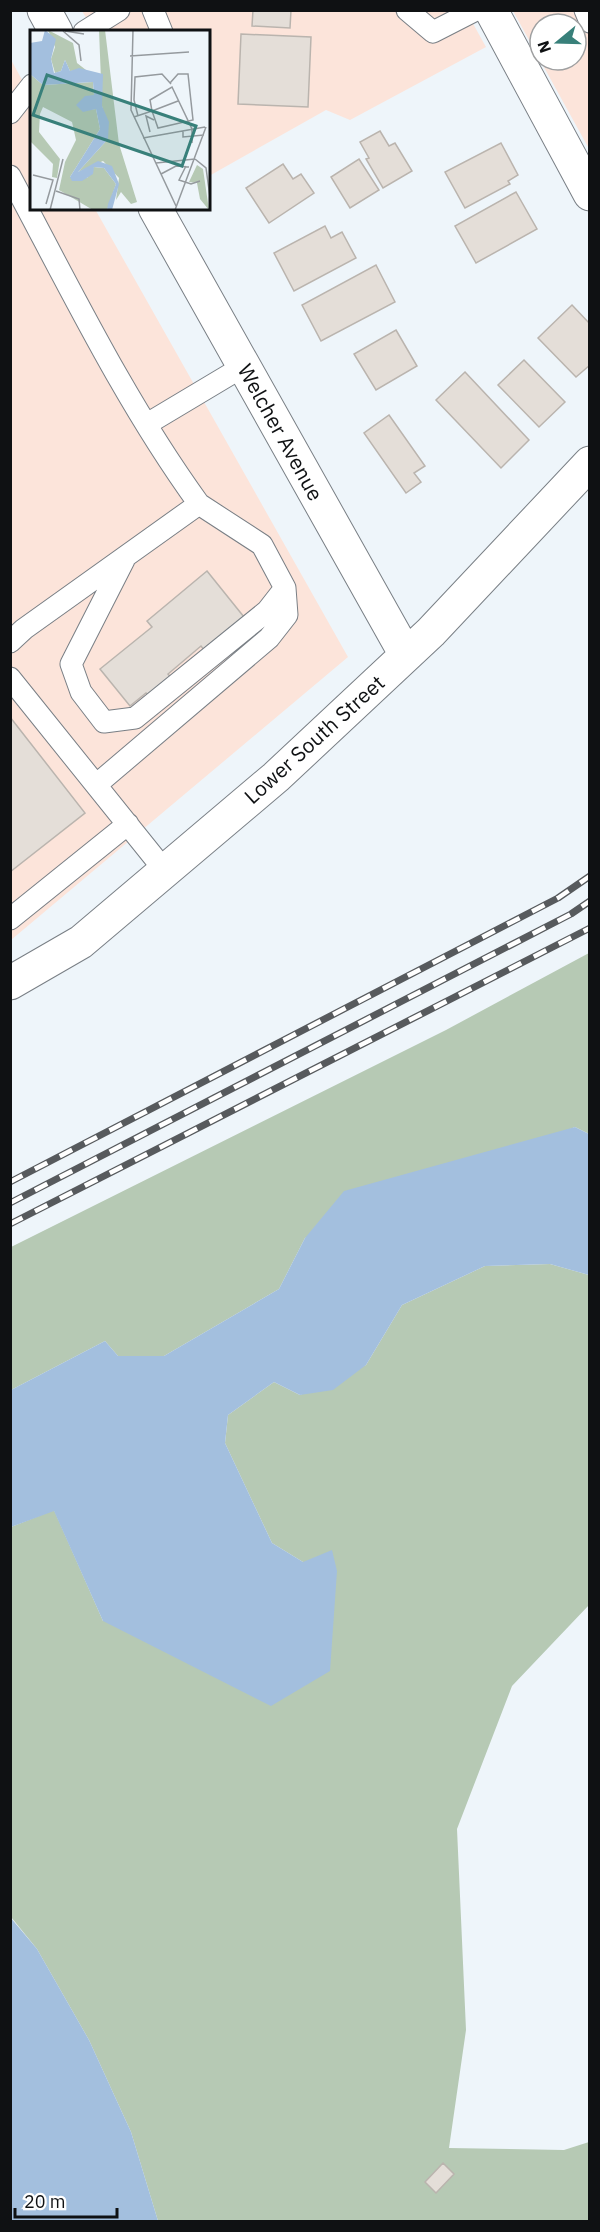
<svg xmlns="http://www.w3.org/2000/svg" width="600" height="2232" font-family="'IBM Plex Sans',sans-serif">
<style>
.commercial{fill:#fce4da;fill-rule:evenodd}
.green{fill:#b6c9b4}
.water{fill:#a3bfde}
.building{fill:#e4ded8;stroke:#bab4ae;stroke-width:1.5}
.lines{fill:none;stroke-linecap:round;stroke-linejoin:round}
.service-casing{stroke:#797f85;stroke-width:23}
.minor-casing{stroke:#797f85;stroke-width:35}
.service{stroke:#fff;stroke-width:21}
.minor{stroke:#fff;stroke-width:33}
.rail-casing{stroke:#575a5d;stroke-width:7}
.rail{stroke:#fff;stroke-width:4.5;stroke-dasharray:14;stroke-linecap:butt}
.labels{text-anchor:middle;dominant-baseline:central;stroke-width:4.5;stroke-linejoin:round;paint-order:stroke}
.street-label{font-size:21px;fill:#0f1113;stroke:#fff}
.inset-road{fill:none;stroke:#959a9e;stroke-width:1.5}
.view{fill:#38807a;fill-opacity:0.15;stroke:#38807a;stroke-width:3}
.inset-edge{fill:none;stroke:#0f1113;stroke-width:3}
</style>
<rect width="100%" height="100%" fill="#eef5fa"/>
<path class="commercial" d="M82,11H466L486,47L350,120L326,110L209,176L208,32L94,31Z
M513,11H589L590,146L588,147ZM540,24H576V60H540Z
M10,58L31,96L32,208L95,209L348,657L11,940Z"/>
<path class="green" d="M589,953V1134L575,1127L305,1238L279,1289L164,1356H118L105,1341L11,1390V1247L446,1030Z
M550,1264L589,1275V1605L512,1686L457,1829L466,2030L449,2148L564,2150L589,2142V2221H158L131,2132L89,2040L37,1949L11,1917V1527L54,1510L103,1621L303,1562L272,1543L225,1443L228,1415L274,1382L300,1395L366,1365L402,1305L485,1266Z"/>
<path class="water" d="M575,1127L589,1134V1275L550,1264L485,1266L402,1305L366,1365L333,1390L300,1395L274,1382L228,1415L225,1443L272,1543L303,1562L332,1550L337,1571L330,1671L271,1706L103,1621L54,1511L11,1527V1390L105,1341L118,1356H164L279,1289L305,1238L344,1191Z
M10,1917L37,1949L89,2040L131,2132L158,2221H11Z"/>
<path class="building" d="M253,10H291L290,28L252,26Z
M241,34L311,37L308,107L238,104Z
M380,131L389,146L395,143L412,171L383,188L366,159L369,158L360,142Z
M501,143L518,175L508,181L510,184L465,208L445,172Z
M359,159L379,190L350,208L331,177Z
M283,164L293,179L301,174L314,193L269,223L246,188Z
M516,192L537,229L476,263L455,226Z
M325,226L331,238L342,232L356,258L294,291L274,253Z
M376,265L395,302L321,341L302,305Z
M572,305L590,324V365L576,377L538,338Z
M396,330L417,366L376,390L354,354Z
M524,360L565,402L539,427L498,385Z
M465,372L529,440L501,468L436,400Z
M389,415L425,466L414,473L421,482L406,493L364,433Z
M207,571L248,622L208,655L201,646L168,674L172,679L150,697L146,693L130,706L100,669L152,627L147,621Z
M10,717L85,813L10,872Z
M443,2163L454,2174L436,2193L425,2182Z"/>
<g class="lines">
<defs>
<path id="service" d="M153,10L162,32
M407,10L433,32L476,10
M585,10L590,22
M84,32L119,10
M10,113L32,85
M10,176C70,288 125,402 199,504L24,629L10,642
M147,424L244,366
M124,560L71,664L81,692L104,722L135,718L267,611L285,588
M10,678L165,871
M96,785L269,638L287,615L285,588L262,545L199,504
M10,919L128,824"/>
<path id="minor" d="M44,10L56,32
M491,10L590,194
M155,208L406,655
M10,983L81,942L276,777L431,632L590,463"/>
</defs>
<use href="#service" class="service-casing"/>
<use href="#minor" class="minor-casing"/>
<use href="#service" class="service"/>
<use href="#minor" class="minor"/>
<defs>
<path id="rail" d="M10,1182L558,898L590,876
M10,1203L571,914L590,901
M10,1224L590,928"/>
</defs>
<use href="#rail" class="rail-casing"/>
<use href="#rail" class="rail"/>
</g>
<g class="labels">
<g class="street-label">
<text transform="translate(281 432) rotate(61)">Welcher Avenue</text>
<text transform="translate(314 739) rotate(-42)">Lower South Street</text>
</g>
</g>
<g transform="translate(30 30)">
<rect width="180" height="180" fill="#eef5fa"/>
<path d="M18,0L43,13L47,33L56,40L40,41L35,30L31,41L25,43L21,29L25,17ZM69,0H75L89,114L107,172L101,174L91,162L86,170L89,148L73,131L48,142L78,109L72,76ZM0,44L13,55L63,52L64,65L55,80L66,79L70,99L40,147L57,148L64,137L74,138L86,154L77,180H63L29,160L35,132L46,110L42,92L13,77L10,84L9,102L30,129L27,148L22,147L23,134L0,111ZM167,135L173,139L179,180L170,169L167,153L159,152Z" fill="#b6c9b4"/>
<path d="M15,0L26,9L21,29L24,43L31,41L35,30L40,41L49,38L73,44L72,76L79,92L78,109L48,142L68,131L82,136L89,154L82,180H77L78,174L86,154L74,138L64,137L63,144L52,151H42L40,147L70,99L66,79L53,82L46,75L55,66L64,65L63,52L13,55L0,44V13L12,11Z" fill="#a3bfde"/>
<path class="inset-road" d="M103,0L101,80L146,176M33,1L49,15L51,31M35,1L54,4M100,26L159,22M140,53L148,44H158L163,90L128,98L122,81L148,71M108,86L104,70L105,47L132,44L141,54M104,87L122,81L120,70L142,57L162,99V113M153,101V107L174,105M120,102L116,86L124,90M113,108L175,97M165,129L176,138L180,167M126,133L165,129M156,136L149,150L161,154L170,151M131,144L146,136L159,137M3,145L23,150L16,174M26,161L49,169L50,180M20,180L33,129M145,180L176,97"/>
<path class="view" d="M17,45L166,96L152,136L3,85Z"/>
<rect width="180" height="180" class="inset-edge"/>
</g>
<rect width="600" height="2232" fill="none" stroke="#0f1113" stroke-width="24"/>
<g transform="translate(558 42) rotate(251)"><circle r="28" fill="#ffffff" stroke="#9fa0a1" stroke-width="1.5"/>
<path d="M0-4.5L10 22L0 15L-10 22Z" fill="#38807a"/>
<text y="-9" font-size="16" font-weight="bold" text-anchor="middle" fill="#0f1113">N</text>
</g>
<path d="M15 2208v9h102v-9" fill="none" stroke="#0f1113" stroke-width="3"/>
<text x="24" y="2208" font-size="18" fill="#0f1113" stroke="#ffffff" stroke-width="4.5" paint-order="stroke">20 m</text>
</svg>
